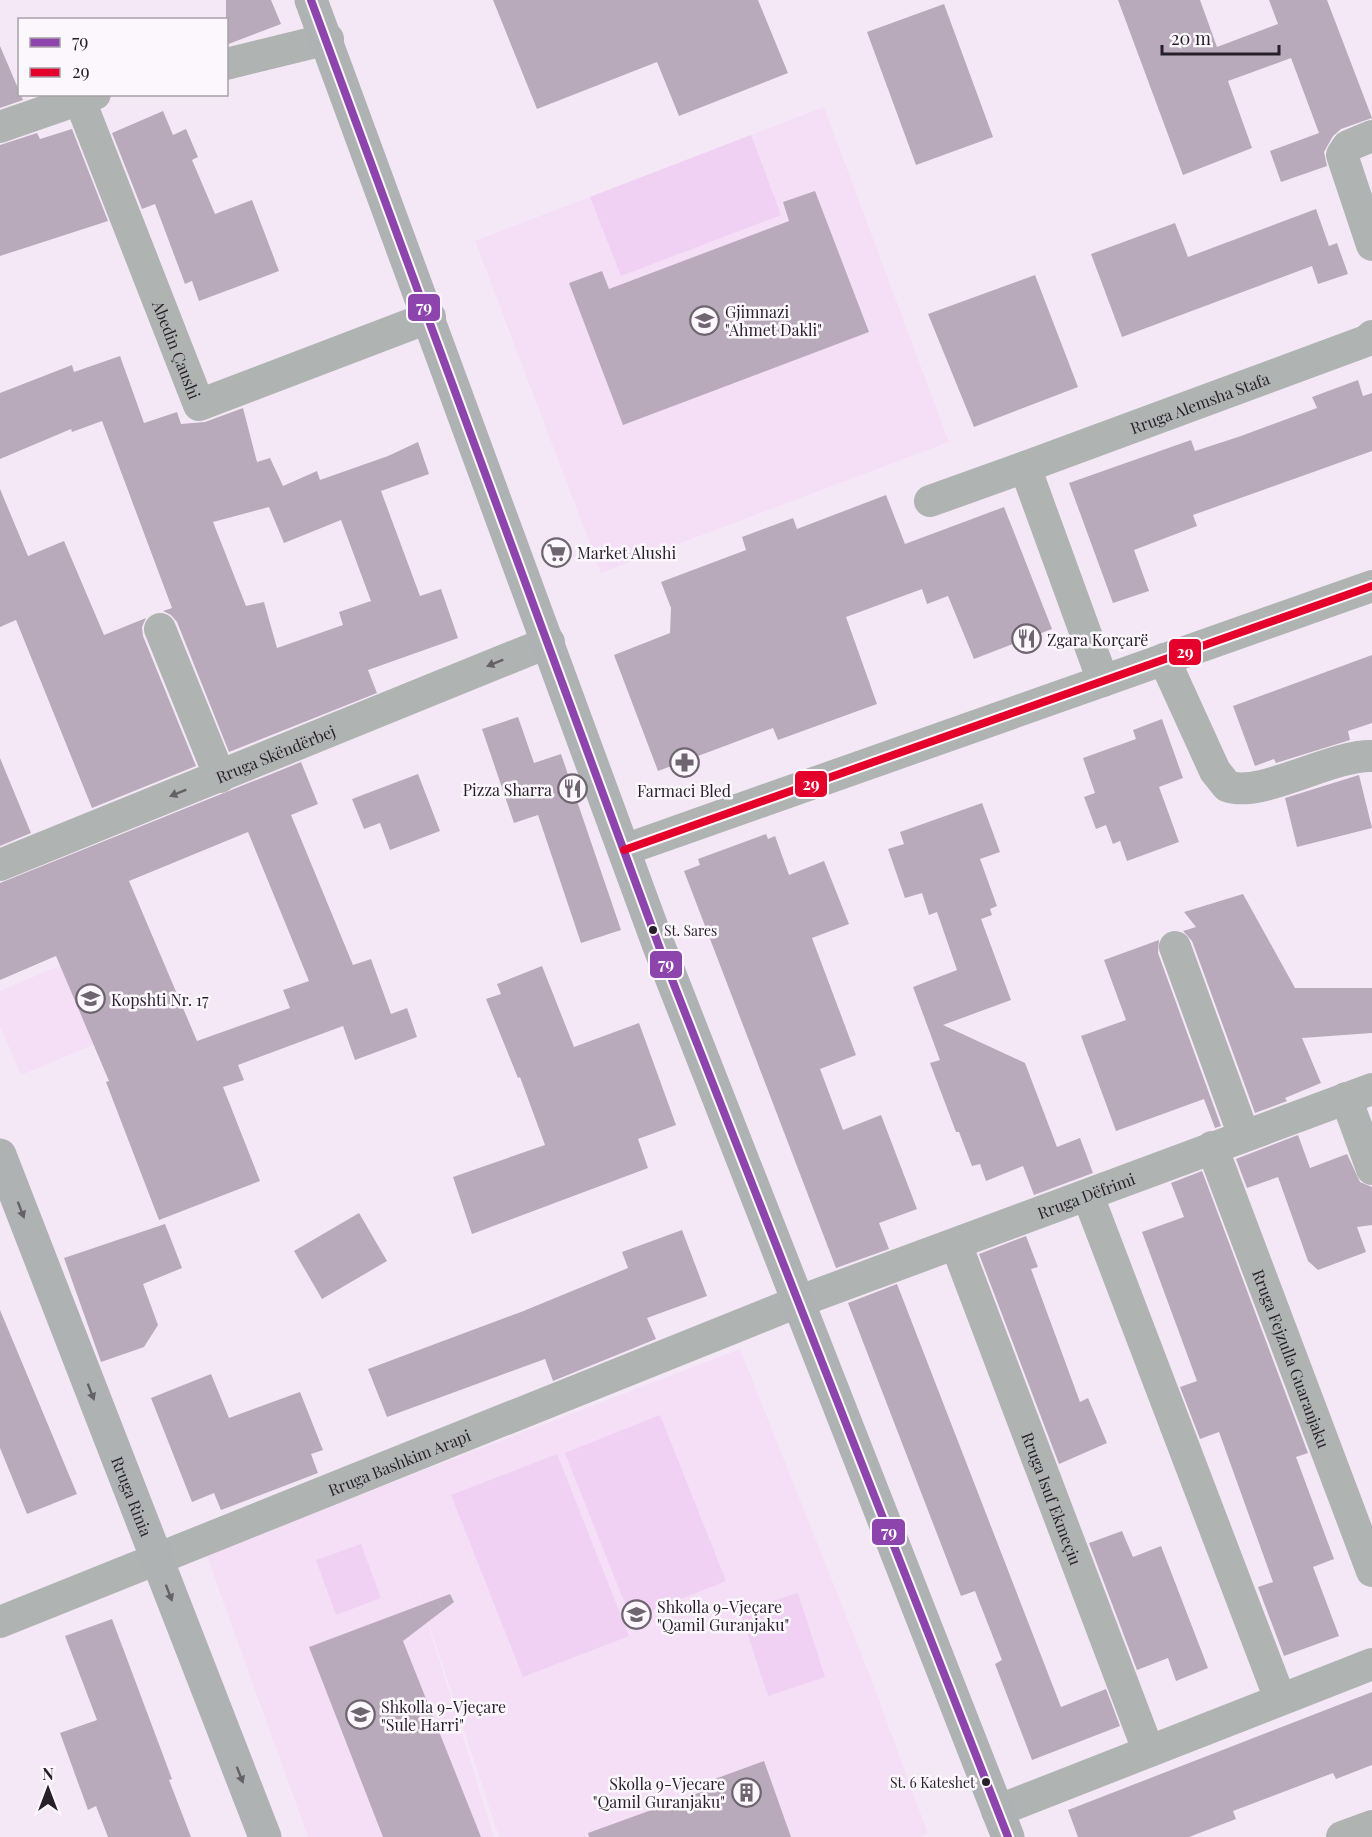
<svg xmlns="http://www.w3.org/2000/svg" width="1372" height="1837" font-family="'Playfair Display',serif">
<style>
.built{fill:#f4dff7}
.green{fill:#f0d1f4}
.building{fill:#b9aabb;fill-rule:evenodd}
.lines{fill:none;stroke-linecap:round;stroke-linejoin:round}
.minor{stroke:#afb3b2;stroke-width:32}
.secondary{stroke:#afb2b2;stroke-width:33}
.bus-1-casing{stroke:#fbf7fc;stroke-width:12}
.bus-2-casing{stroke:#fbf7fc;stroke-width:12}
.bus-1{stroke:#8e44ad;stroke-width:8}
.bus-2{stroke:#e4002b;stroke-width:8}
.oneway{fill:#646267}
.oneway2{fill:#646167}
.bus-dot{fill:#271f29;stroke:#fbf7fc;stroke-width:2}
.labels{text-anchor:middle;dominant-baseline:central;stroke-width:5;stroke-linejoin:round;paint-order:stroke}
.bus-label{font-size:14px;fill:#271f29;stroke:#fbf7fc;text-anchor:start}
.poi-label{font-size:16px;fill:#271f29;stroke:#fbf7fc;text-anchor:start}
.street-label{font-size:16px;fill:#271f29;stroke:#fbf7fc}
.line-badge{stroke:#fbf7fc;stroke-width:2}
.badge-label{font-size:16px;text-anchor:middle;font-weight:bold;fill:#fff}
</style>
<rect width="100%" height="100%" fill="#f5e8f6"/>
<path class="built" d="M824,107L949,442L601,573L475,241Z
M149,928L183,1008L21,1075L0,1026V991Z
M740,1349L874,1686L928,1834L920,1837H499L413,1575L494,1837H308L206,1554Z"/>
<path class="green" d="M751,135L781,215L621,276L590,197Z
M660,1415L726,1581L631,1619L565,1453Z
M557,1454L629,1636L523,1677L451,1495Z
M361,1544L381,1598L336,1615L316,1560Z
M798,1593L825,1677L768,1696L740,1611Z"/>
<path class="building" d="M226,0H271L281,24L226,45Z
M493,0H758L788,73L679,116L657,62L537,109Z
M1118,0H1200L1217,47L1278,24L1269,0H1327L1372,118L1341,129L1333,136L1324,152L1327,166L1281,182L1270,151L1319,133L1291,58L1228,81L1252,148L1183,175Z
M944,4L993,137L916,165L867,32Z
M0,46L23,100L0,108Z
M163,111L173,135L186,129L198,157L192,160L215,214L252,200L279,271L199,301L192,281L185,284L155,204L142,209L112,133Z
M72,129L108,221L0,256V145L37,133L40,139Z
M815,191L869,332L623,425L569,283L602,271L609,289L789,221L783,202Z
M1316,209L1329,246L1337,243L1348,274L1318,284L1312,266L1122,337L1091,254L1175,223L1188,257Z
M1035,275L1078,387L974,427L928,314Z
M120,356L144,423L177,412L181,424L205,422L243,408L257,462L270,458L283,486L317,471L320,480L388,456L418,442L429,474L381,491L420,596L441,589L458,638L368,670L377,693L229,752L177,622L171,615L163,611L172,608L102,421L72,432L71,429L0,459V393L72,365L74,372ZM269,507L284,543L341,520L371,601L339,612L343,625L277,648L264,602L246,606L213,522Z
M1358,380L1363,396L1372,393V451L1193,515L1197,526L1134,550L1149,591L1113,603L1069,483L1191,440L1195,451L1241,436L1317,408L1312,397Z
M0,489L28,556L64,541L104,635L146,618L142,627L143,636L196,766L92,808L16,620L0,627Z
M886,495L905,544L1004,507L1052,629L974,659L948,596L927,604L922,589L846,617L877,704L778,740L773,728L658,771L614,655L670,633L671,608L661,582L746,550L742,537L793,518L797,529Z
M1372,655V723L1348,731L1350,740L1276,763L1274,759L1255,766L1233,706Z
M518,717L534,763L561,754L621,930L581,943L538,815L514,823L482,729Z
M1162,719L1183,778L1159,787L1179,842L1127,861L1120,841L1113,844L1106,825L1096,829L1084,797L1095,793L1083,758L1136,739L1133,730Z
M0,758L31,833L0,846Z
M301,762L318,804L291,815L353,965L371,959L391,1014L407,1008L417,1037L355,1060L343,1026L238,1065L244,1080L223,1087L260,1181L159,1220L106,1082L109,1081L56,956L0,980V883ZM248,832L309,981L283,990L290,1008L197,1041L129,881Z
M418,774L440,831L390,850L380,823L364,829L352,799Z
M1359,775L1372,828L1297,847L1285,798Z
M982,803L1000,852L980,859L997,906L990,909L992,915L981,919L1011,1000L943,1025L1025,1063L1057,1147L1080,1138L1093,1173L1034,1195L1023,1166L986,1181L980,1164L972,1166L959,1132H956L930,1063L940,1060L913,987L957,970L937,912L929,915L922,893L905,898L888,849L904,844L900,832Z
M766,834L768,839L775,836L789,875L824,861L849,924L812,938L856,1055L820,1069L843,1130L881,1115L917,1209L879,1223L889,1249L836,1268L684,871L700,865L698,859Z
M1243,894L1295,988H1372V1033L1302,1038L1321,1083L1285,1098L1287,1101L1255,1113L1192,941L1183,931L1196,927L1184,912Z
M1159,940L1158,953L1221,1126L1215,1128L1204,1099L1116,1131L1081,1036L1126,1020L1104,960Z
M542,966L574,1047L639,1023L676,1125L638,1139L648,1168L472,1234L453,1177L545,1145L520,1077L518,1078L486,999L501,994L497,984Z
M1298,1135L1310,1168L1347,1154L1360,1182L1372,1187V1225L1357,1227L1366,1252L1318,1270L1308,1261L1278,1177L1247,1188L1236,1159Z
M1202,1171L1308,1453L1296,1457L1334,1559L1313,1567L1339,1636L1284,1656L1258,1587L1273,1582L1219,1432L1200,1439L1180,1387L1197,1381L1142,1232L1184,1217L1171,1183Z
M359,1213L387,1261L322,1299L294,1251Z
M165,1224L182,1268L143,1284L158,1325L144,1347L101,1362L64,1258Z
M682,1230L707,1296L647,1318L656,1339L553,1381L545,1359L387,1417L368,1369L521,1312L628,1268L622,1252Z
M1026,1236L1038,1267L1031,1269L1080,1402L1088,1398L1107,1443L1059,1464L979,1254Z
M897,1284L1061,1707L1106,1689L1120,1726L1032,1760L995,1664L1002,1660L975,1591L961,1596L848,1303Z
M0,1310L77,1494L27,1514L0,1448Z
M211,1374L229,1418L300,1392L323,1450L311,1454L318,1473L221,1510L214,1493L192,1502L151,1398Z
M1122,1531L1133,1557L1161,1546L1208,1668L1176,1681L1168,1658L1137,1670L1089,1543Z
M450,1594L454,1602L403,1641L481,1837H383L309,1647Z
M112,1619L172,1779L169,1780L191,1837H108L96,1806L88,1810L60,1733L97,1720L65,1636Z
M1372,1692V1765L1336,1779L1333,1773L1233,1811L1236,1819L1189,1837H1078L1068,1810Z
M764,1761L791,1837H589L588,1833L715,1787L712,1780Z"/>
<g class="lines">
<g class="minor">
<path d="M226,64L328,39"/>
<path id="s1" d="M79,98L199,405L430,317"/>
<path d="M0,127L95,94"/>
<path d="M1372,136L1348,146L1342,155L1372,245"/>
<path d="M930,501L1025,467"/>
<path d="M160,629L220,777"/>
<path d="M1164,659L1215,771L1227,786C1260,799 1330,755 1372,756"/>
<path id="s2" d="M1103,681L1025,467L1366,341L1372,336"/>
<path d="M624,850L1372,586"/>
<path id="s3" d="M0,865L549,642"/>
<path d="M1175,947L1244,1136"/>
<path d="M1346,1098L1372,1169"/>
<path id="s4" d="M1212,1147L1372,1571"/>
<path d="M1088,1196L1280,1699"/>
<path id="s5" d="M956,1244L1148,1750"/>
<path id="s6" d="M0,1622L800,1301L1372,1089"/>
<path d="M997,1811L1372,1664"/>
<path d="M1342,1837L1372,1826"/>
</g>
<g class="secondary">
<path d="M311,0L660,949L1008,1837"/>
<path id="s7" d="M0,1155L265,1837"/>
</g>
<defs>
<path id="bus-1" d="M311,0L660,949L1008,1837"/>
<path id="bus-2" d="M624,850L1372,586"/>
</defs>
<use href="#bus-1" class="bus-1-casing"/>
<use href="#bus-2" class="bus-2-casing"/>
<use href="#bus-1" class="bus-1"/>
<use href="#bus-2" class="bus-2"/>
</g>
<defs><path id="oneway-solid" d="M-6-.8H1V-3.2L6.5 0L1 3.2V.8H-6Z" transform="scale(1.5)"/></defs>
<g class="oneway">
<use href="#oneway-solid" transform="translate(495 663) rotate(158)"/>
<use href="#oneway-solid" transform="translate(178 793) rotate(158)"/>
</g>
<g class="oneway2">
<use href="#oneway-solid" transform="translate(21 1210) rotate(69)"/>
<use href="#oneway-solid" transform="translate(91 1392) rotate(69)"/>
<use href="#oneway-solid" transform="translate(169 1593) rotate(69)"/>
<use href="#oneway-solid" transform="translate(240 1775) rotate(69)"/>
</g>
<defs>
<symbol id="school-ring" viewBox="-11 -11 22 22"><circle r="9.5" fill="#fbf7fc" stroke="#6f6571" stroke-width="1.5"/><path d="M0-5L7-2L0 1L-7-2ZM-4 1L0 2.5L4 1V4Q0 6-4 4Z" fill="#6f6571"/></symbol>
<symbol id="supermarket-ring" viewBox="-11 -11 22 22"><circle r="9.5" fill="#fbf7fc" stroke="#6f6571" stroke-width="1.5"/><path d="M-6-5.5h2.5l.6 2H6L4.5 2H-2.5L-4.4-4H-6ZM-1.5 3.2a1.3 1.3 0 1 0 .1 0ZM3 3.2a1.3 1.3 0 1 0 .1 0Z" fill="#6f6571"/></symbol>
<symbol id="restaurant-ring" viewBox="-11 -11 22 22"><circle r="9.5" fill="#fbf7fc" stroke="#6f6571" stroke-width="1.5"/><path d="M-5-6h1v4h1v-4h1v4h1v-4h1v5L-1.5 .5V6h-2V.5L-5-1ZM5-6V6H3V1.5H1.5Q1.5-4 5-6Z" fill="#6f6571"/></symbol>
<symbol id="pharmacy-ring" viewBox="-11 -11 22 22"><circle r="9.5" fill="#fbf7fc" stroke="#6f6571" stroke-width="1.5"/><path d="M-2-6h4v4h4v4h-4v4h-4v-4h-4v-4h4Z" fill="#6f6571"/></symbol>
<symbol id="building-ring" viewBox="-11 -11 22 22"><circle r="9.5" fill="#fbf7fc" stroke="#6f6571" stroke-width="1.5"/><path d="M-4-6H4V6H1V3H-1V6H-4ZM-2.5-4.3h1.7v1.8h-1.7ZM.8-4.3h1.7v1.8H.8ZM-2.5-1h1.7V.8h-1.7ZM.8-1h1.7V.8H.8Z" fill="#6f6571"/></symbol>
</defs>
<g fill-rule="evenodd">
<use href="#school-ring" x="688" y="304" width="33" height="33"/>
<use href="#supermarket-ring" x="540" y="536" width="33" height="33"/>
<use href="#restaurant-ring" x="1010" y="622" width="33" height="33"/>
<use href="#pharmacy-ring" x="668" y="746" width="33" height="33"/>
<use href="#restaurant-ring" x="556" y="772" width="33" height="33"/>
<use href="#school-ring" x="74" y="982" width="33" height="33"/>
<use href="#school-ring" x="620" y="1598" width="33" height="33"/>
<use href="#school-ring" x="344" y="1698" width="33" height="33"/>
<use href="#building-ring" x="730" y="1776" width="33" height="33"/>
</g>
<g class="bus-dot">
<circle cx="653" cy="930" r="5"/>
<circle cx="986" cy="1782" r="5"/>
</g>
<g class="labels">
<g class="bus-label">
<text x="664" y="930">St. Sares</text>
<text x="975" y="1782" text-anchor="end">St. 6 Kateshet</text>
</g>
<g class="poi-label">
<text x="725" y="311">Gjimnazi<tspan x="725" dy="18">"Ahmet Dakli"</tspan></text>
<text x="577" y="552">Market Alushi</text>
<text x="1047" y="639">Zgara Korçarë</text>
<text x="552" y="789" text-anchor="end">Pizza Sharra</text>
<text x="684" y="790" text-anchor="middle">Farmaci Bled</text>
<text x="111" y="999">Kopshti Nr. 17</text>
<text x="657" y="1606">Shkolla 9-Vjeçare<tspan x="657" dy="18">"Qamil Guranjaku"</tspan></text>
<text x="381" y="1706">Shkolla 9-Vjeçare<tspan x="381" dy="18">"Sule Harri"</tspan></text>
<text x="725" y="1783" text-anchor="end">Skolla 9-Vjecare<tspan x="725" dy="18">"Qamil Guranjaku"</tspan></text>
</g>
<g class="street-label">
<text stroke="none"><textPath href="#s1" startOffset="270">Abedin Çaushi</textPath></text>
<text stroke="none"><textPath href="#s2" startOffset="414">Rruga Alemsha Stafa</textPath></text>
<text stroke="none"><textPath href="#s3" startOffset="297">Rruga Skëndërbej</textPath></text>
<text stroke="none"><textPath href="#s6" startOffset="1167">Rruga Dëfrimi</textPath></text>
<text stroke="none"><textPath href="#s4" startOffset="226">Rruga Fejzulla Guaranjaku</textPath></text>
<text stroke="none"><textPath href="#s6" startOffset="430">Rruga Bashkim Arapi</textPath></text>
<text stroke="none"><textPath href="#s7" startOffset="366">Rruga Rinia</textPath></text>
<text stroke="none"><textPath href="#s5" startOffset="272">Rruga Isuf Ekmeçiu</textPath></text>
</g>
</g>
<g class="line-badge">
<rect x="407" y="293" width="34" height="29" rx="6" fill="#8e44ad"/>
<rect x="1168" y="638" width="34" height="28" rx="6" fill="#e4002b"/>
<rect x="794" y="770" width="34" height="28" rx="6" fill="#e4002b"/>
<rect x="649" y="950" width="34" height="29" rx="6" fill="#8e44ad"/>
<rect x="871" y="1518" width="35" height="28" rx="6" fill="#8e44ad"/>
</g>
<g class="badge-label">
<text x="424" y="313">79</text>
<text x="1185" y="658">29</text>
<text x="811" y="790">29</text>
<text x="666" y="970">79</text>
<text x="889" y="1538">79</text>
</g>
<rect x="18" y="18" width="210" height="78" fill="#fbf7fc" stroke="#a6a1a8" stroke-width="1.5"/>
<rect x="30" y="38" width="30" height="9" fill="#8e44ad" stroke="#a6a1a8" stroke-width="1.5"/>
<text x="72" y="48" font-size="18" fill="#271f29">79</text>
<rect x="30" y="68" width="30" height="9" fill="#e4002b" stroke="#a6a1a8" stroke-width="1.5"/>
<text x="72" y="78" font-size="18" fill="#271f29">29</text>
<g transform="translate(48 1789)" stroke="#fbf7fc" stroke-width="4.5" paint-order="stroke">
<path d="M0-4.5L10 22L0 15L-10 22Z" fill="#271f29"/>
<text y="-9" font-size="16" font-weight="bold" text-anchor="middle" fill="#271f29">N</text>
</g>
<path d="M1162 45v9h117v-9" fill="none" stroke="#271f29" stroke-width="3"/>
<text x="1171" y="45" font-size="18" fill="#271f29" stroke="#fbf7fc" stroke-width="4.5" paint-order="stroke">20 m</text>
</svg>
